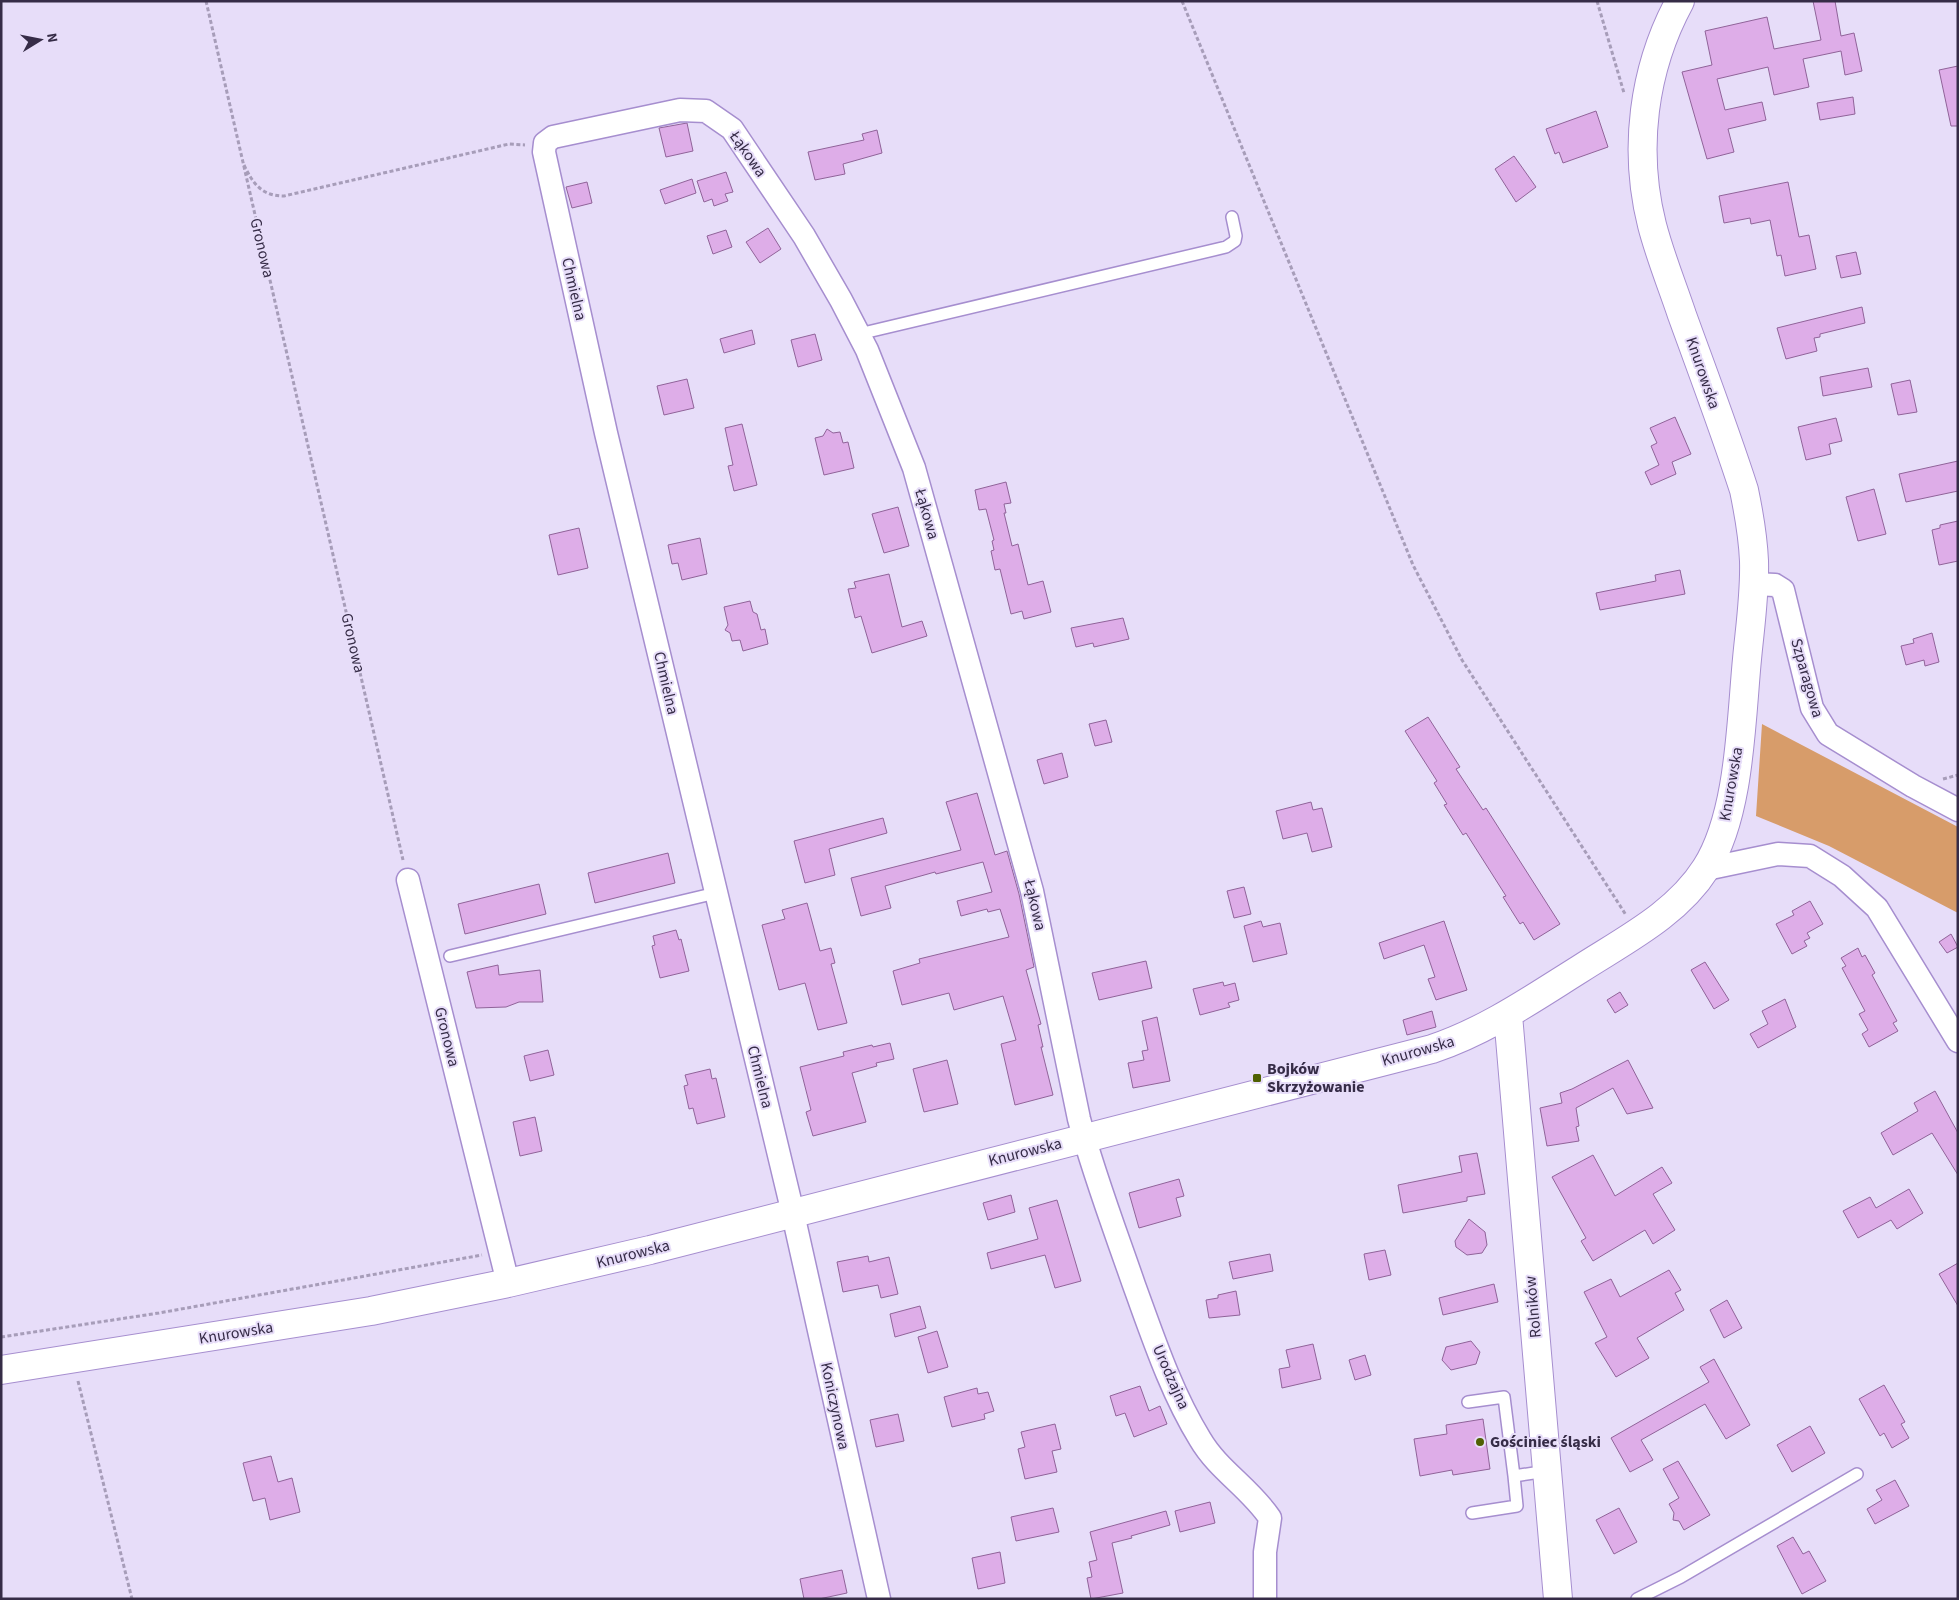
<svg xmlns="http://www.w3.org/2000/svg" width="1959" height="1600" font-family="'Source Sans 3',sans-serif">
<style>
.forest{fill:#d79c6a}
.building{fill:#deade8;stroke:#906399}
.lines{fill:none;stroke-linecap:round;stroke-linejoin:round}
.lane-casing{stroke:#a68ecf;stroke-width:14}
.street-casing{stroke:#a68ecf;stroke-width:25}
.secondary-casing{stroke:#a68ecf;stroke-width:30}
.path{stroke:#a79db9;stroke-width:3;stroke-dasharray:4 2.5;stroke-linecap:butt}
.lane{stroke:#fff;stroke-width:11}
.street{stroke:#fff;stroke-width:22}
.secondary{stroke:#fff;stroke-width:28}
.poi-dot{fill:#4f6003;stroke:#e7ddf9;stroke-width:2}
.labels{text-anchor:middle;dominant-baseline:central;stroke-width:4;stroke-linejoin:round;paint-order:stroke}
.street-label{font-size:16px;fill:#362c47;stroke:#e7ddf9}
.poi-label{font-size:16px;font-weight:bold;fill:#362c47;stroke:#e7ddf9;text-anchor:start}
</style>
<rect width="100%" height="100%" fill="#e7ddf9"/>
<path class="forest" d="M1762,724L1958,827V913L1829,846L1756,816Z"/>
<path class="building" d="M1813,1H1835L1841,36L1854,33L1862,71L1845,75L1841,51L1803,59L1809,87L1774,95L1768,67L1717,79L1725,110L1762,102L1766,120L1728,129L1734,152L1707,159L1682,72L1712,65L1705,31L1767,17L1774,49L1821,40Z
M1958,66V126H1951L1939,70Z
M1853,97L1855,114L1820,120L1817,103Z
M1596,111L1608,147L1563,163L1559,152L1555,154L1546,129Z
M687,123L693,151L666,157L659,128Z
M877,130L882,153L843,164L845,174L815,180L808,152L864,140L862,134Z
M1514,156L1536,187L1516,202L1495,169Z
M726,172L733,192L725,194L728,201L714,206L712,199L704,202L697,181Z
M692,179L696,193L665,204L660,190Z
M587,182L592,203L572,208L566,187Z
M1788,182L1799,237L1809,235L1816,269L1785,276L1781,255L1777,256L1770,220L1751,224L1750,218L1724,223L1719,196Z
M768,228L781,249L760,263L746,242Z
M726,230L732,247L713,254L707,236Z
M1856,252L1861,274L1841,278L1836,256Z
M1862,307L1865,323L1820,334V337L1814,338L1817,351L1786,359L1777,328Z
M752,330L755,344L724,353L720,339Z
M815,334L822,360L798,367L791,340Z
M1868,368L1872,387L1823,396L1820,377Z
M687,379L694,408L664,415L657,386Z
M1910,380L1917,412L1898,415L1891,384Z
M1675,417L1691,454L1672,462L1676,474L1651,485L1645,472L1659,465L1651,446L1657,443L1650,428Z
M1836,418L1842,441L1829,444L1831,454L1806,460L1798,427Z
M742,424L757,485L734,491L728,466L733,465L725,428Z
M827,429L833,433L840,432L843,443L848,442L854,468L824,475L815,438L823,436Z
M1958,461V491L1906,502L1899,474Z
M1006,482L1011,503L1004,504L1006,513H1004L1012,546L1018,544L1028,585L1043,581L1051,612L1024,619L1022,611L1011,614L1000,569L995,570L991,551L994,550L992,541L994,540L986,509L979,510L975,490Z
M1874,489L1886,534L1858,541L1846,497Z
M898,507L909,546L884,553L872,514Z
M1958,521V561L1939,565L1932,530L1940,528V525Z
M579,528L588,568L558,575L549,535Z
M700,538L707,574L682,580L678,563L672,564L668,545Z
M1680,570L1685,594L1600,610L1596,593L1656,581L1655,575Z
M889,574L902,627L922,621L927,636L872,653L861,616L855,618L848,589L856,588L854,582Z
M750,601L753,612L757,614L761,630L765,629L768,644L743,651L740,640L732,641L730,633L725,630L728,625L724,607Z
M1123,618L1129,639L1094,647L1093,643L1076,647L1071,628Z
M1932,633L1939,662L1925,666L1924,660L1906,665L1901,646L1914,643L1913,639Z
M1428,717L1460,767L1456,769L1483,810L1486,808L1560,924L1534,940L1523,922L1520,924L1503,897L1506,896L1466,833L1463,835L1444,805L1447,804L1434,783L1437,781L1405,731Z
M1106,720L1112,742L1095,746L1089,724Z
M1062,753L1068,777L1044,784L1037,760Z
M977,793L995,855L1007,851L1019,894L1034,967L1026,970L1041,1024L1038,1025L1043,1047H1041L1053,1095L1015,1105L1001,1044L1016,1040L1003,996L954,1010L949,993L902,1005L893,971L920,963L919,959L1009,937L1000,909L988,912L987,909L961,916L957,901L992,892L983,862L936,874L935,872L885,886L891,908L861,916L851,878L961,850L946,802Z
M1311,802L1313,810L1322,808L1332,847L1312,852L1307,833L1283,839L1276,811Z
M883,818L887,833L829,849L835,875L805,883L794,841Z
M668,853L675,883L595,903L588,873Z
M539,884L546,914L465,934L458,904Z
M1244,887L1251,914L1234,918L1227,891Z
M1810,901L1823,924L1807,933L1810,938L1804,941L1807,946L1792,954L1776,924L1794,915L1792,911Z
M807,903L820,951L831,948L835,963L831,964L847,1023L818,1030L805,983L779,990L762,925L785,919L782,910Z
M1261,921L1263,927L1280,923L1287,954L1253,962L1244,926Z
M1444,921L1467,990L1436,1000L1428,979L1435,977L1424,945L1384,959L1379,943Z
M676,930L679,940L681,939L689,971L660,978L652,946L655,945L653,936Z
M1951,934L1958,947L1947,953L1939,942Z
M1858,948L1862,957L1865,955L1875,973L1872,975L1897,1021L1893,1023L1898,1031L1869,1047L1862,1034L1868,1030L1859,1014L1865,1011L1842,968L1846,966L1841,958Z
M1146,961L1152,988L1099,1000L1092,973Z
M1705,962L1729,1000L1714,1009L1691,970Z
M498,965L499,975L540,970L543,1002H519L506,1007L476,1008L467,972Z
M1223,982L1224,986L1235,983L1239,1000L1228,1003L1230,1007L1200,1015L1193,989Z
M1620,992L1628,1005L1615,1013L1607,1000Z
M1785,999L1796,1027L1758,1048L1750,1034L1768,1024L1762,1011Z
M1432,1011L1436,1027L1407,1035L1403,1020Z
M1157,1017L1170,1081L1133,1088L1128,1063L1144,1060L1142,1051L1148,1050L1142,1021Z
M890,1043L894,1059L876,1063L877,1066L852,1073L866,1122L813,1136L806,1112L811,1110L800,1067L844,1056L843,1052L872,1045L873,1047Z
M548,1050L554,1075L530,1081L524,1056Z
M947,1060L958,1104L924,1112L913,1069Z
M1628,1060L1653,1108L1627,1114L1613,1088L1576,1108L1579,1126L1576,1127L1579,1141L1547,1146L1540,1108L1562,1103L1560,1093L1572,1089Z
M710,1069L712,1079L716,1078L725,1117L697,1124L693,1108L689,1109L684,1086L688,1085L685,1075Z
M1935,1091L1958,1133V1175L1932,1133L1893,1155L1881,1133L1918,1111L1914,1103Z
M535,1117L542,1151L520,1156L513,1122Z
M1477,1153L1485,1194L1467,1197V1201L1403,1213L1398,1185L1462,1172L1459,1156Z
M1593,1155L1615,1196L1662,1167L1672,1183L1653,1194L1675,1230L1653,1244L1645,1230L1593,1261L1581,1241L1586,1238L1552,1177Z
M1179,1179L1184,1196L1176,1198L1181,1216L1139,1228L1129,1193Z
M1909,1189L1923,1213L1897,1229L1891,1220L1858,1238L1843,1211L1870,1197L1876,1208Z
M1011,1195L1015,1212L988,1220L983,1203Z
M1057,1200L1081,1281L1055,1288L1045,1255L991,1269L987,1253L1038,1239L1029,1208Z
M1469,1219L1485,1232L1487,1245L1482,1253L1467,1255L1456,1247L1455,1241Z
M1385,1250L1391,1275L1369,1280L1364,1254Z
M1270,1254L1273,1271L1233,1279L1229,1262Z
M868,1256L869,1262L889,1257L898,1294L881,1298L878,1285L843,1292L837,1262Z
M1958,1263V1306L1939,1274Z
M1669,1270L1681,1290L1675,1293L1684,1310L1637,1338L1649,1358L1616,1377L1595,1343L1607,1337L1584,1292L1611,1279L1620,1297Z
M1494,1284L1498,1302L1443,1315L1439,1298Z
M1236,1291L1240,1315L1209,1318L1206,1300L1218,1298V1295Z
M1727,1300L1742,1328L1724,1338L1710,1310Z
M920,1306L926,1328L895,1337L890,1314Z
M937,1331L948,1367L928,1373L918,1337Z
M1471,1341L1480,1352L1476,1364L1451,1370L1442,1360L1446,1347Z
M1313,1344L1321,1379L1282,1388L1279,1369L1290,1367L1286,1350Z
M1365,1355L1371,1375L1355,1380L1349,1360Z
M1714,1359L1750,1425L1726,1439L1705,1404L1641,1440L1653,1460L1630,1472L1611,1438L1709,1382L1700,1367Z
M1884,1385L1905,1422L1901,1424L1909,1438L1892,1448L1884,1433L1880,1436L1859,1399Z
M1140,1386L1149,1411L1160,1406L1167,1424L1134,1437L1125,1413L1116,1416L1110,1396Z
M977,1388L978,1394L988,1392L994,1411L984,1414L985,1419L952,1427L944,1397Z
M898,1414L904,1441L876,1447L870,1420Z
M1483,1419L1490,1469L1453,1475L1452,1470L1420,1476L1414,1439L1447,1434L1446,1425Z
M1055,1424L1061,1449L1052,1451L1057,1472L1025,1479L1018,1449L1025,1447L1021,1432Z
M1810,1426L1825,1453L1792,1472L1777,1445Z
M271,1456L278,1482L292,1478L300,1512L270,1520L265,1498L253,1501L243,1463Z
M1678,1461L1710,1515L1684,1530L1679,1521L1673,1520L1674,1513L1669,1504L1679,1498L1663,1469Z
M1895,1480L1909,1506L1875,1524L1867,1509L1882,1500L1876,1490Z
M1210,1502L1215,1523L1180,1532L1175,1511Z
M1053,1508L1059,1532L1016,1541L1011,1517Z
M1619,1508L1637,1542L1614,1554L1596,1520Z
M1166,1511L1170,1525L1131,1536L1132,1538L1112,1543L1123,1593L1091,1599L1087,1578L1092,1577L1089,1562L1097,1560L1090,1532Z
M1793,1537L1803,1554L1809,1551L1826,1581L1802,1594L1777,1546Z
M1000,1552L1005,1583L978,1589L972,1558Z
M842,1570L847,1593L819,1599H804L800,1579Z"/>
<g class="lines">
<defs>
<path id="lane" d="M859,334L1226,247L1235,241L1236,236L1232,217
M450,956L716,893
M1468,1402L1504,1397L1514,1476L1547,1471
M1472,1513L1517,1506L1514,1476
M1637,1599L1681,1577L1857,1474"/>
<path id="street" d="M1754,584L1775,585L1783,590L1812,708L1828,734L1913,786L1958,810
M1706,869L1778,854L1810,856L1842,876L1877,908L1958,1041
M408,880L508,1283
M879,1599L791,1205L606,433L544,152L545,143L553,137L680,110L706,111L732,129L804,236L841,300L867,350L914,468L1032,891L1079,1119C1094,1175 1115,1230 1134,1285C1153,1337 1171,1392 1200,1439C1218,1470 1250,1488 1270,1518L1265,1552V1599"/>
<path id="secondary" d="M1508,1015L1558,1599
M1,1370L371,1311L508,1283L650,1250L1432,1049C1486,1031 1532,999 1580,969C1625,940 1677,914 1706,868C1740,815 1741,721 1747,659C1750,627 1755,594 1754,561C1753,537 1749,514 1744,490C1725,431 1703,373 1682,315C1672,285 1660,256 1652,225C1633,150 1643,69 1680,1"/>
</defs>
<use href="#lane" class="lane-casing"/>
<use href="#street" class="street-casing"/>
<use href="#secondary" class="secondary-casing"/>
<path class="path" d="M206,1L403,860
M1182,1L1413,565L1462,660L1626,915
M1597,1L1624,93
M244,165C253,184 262,196 284,196L509,144L525,145
M1943,779L1958,775
M1,1337L159,1313L482,1255
M78,1381L132,1599"/>
<use href="#lane" class="lane"/>
<use href="#street" class="street"/>
<use href="#secondary" class="secondary"/>
</g>
<g class="poi-dot">
<rect x="1252" y="1073" width="10" height="10" rx="2.5"/>
<circle cx="1480" cy="1442" r="5"/>
</g>
<g class="labels">
<g class="street-label">
<text transform="translate(748 154) rotate(55)">Łąkowa</text>
<text transform="translate(262 248) rotate(77)">Gronowa</text>
<text transform="translate(574 289) rotate(77)">Chmielna</text>
<text transform="translate(1703 373) rotate(71)">Knurowska</text>
<text transform="translate(927 514) rotate(74)">Łąkowa</text>
<text transform="translate(353 643) rotate(77)">Gronowa</text>
<text transform="translate(1807 678) rotate(74)">Szparagowa</text>
<text transform="translate(666 683) rotate(77)">Chmielna</text>
<text transform="translate(1731 784) rotate(-80)">Knurowska</text>
<text transform="translate(1035 905) rotate(77)">Łąkowa</text>
<text transform="translate(447 1037) rotate(76)">Gronowa</text>
<text transform="translate(1418 1051) rotate(-16)">Knurowska</text>
<text transform="translate(760 1077) rotate(76)">Chmielna</text>
<text transform="translate(1025 1152) rotate(-14)">Knurowska</text>
<text transform="translate(633 1254) rotate(-14)">Knurowska</text>
<text transform="translate(1533 1307) rotate(-95)">Rolników</text>
<text transform="translate(236 1333) rotate(-9)">Knurowska</text>
<text transform="translate(1171 1377) rotate(66)">Urodzajna</text>
<text transform="translate(835 1406) rotate(78)">Koniczynowa</text>
</g>
<g class="poi-label">
<text x="1267" y="1069">Bojków<tspan x="1267" dy="18">Skrzyżowanie</tspan></text>
<text x="1490" y="1442">Gościniec śląski</text>
</g>
</g>
<rect width="1959" height="1600" fill="none" stroke="#362c47" stroke-width="5"/>
<g transform="translate(40 40) rotate(80)" stroke="#e7ddf9" stroke-width="4" paint-order="stroke">
<path d="M0-4L9 19L0 12L-9 19Z" fill="#362c47"/>
<text y="-8" font-size="14" font-weight="bold" text-anchor="middle" fill="#362c47">N</text>
</g>
</svg>
